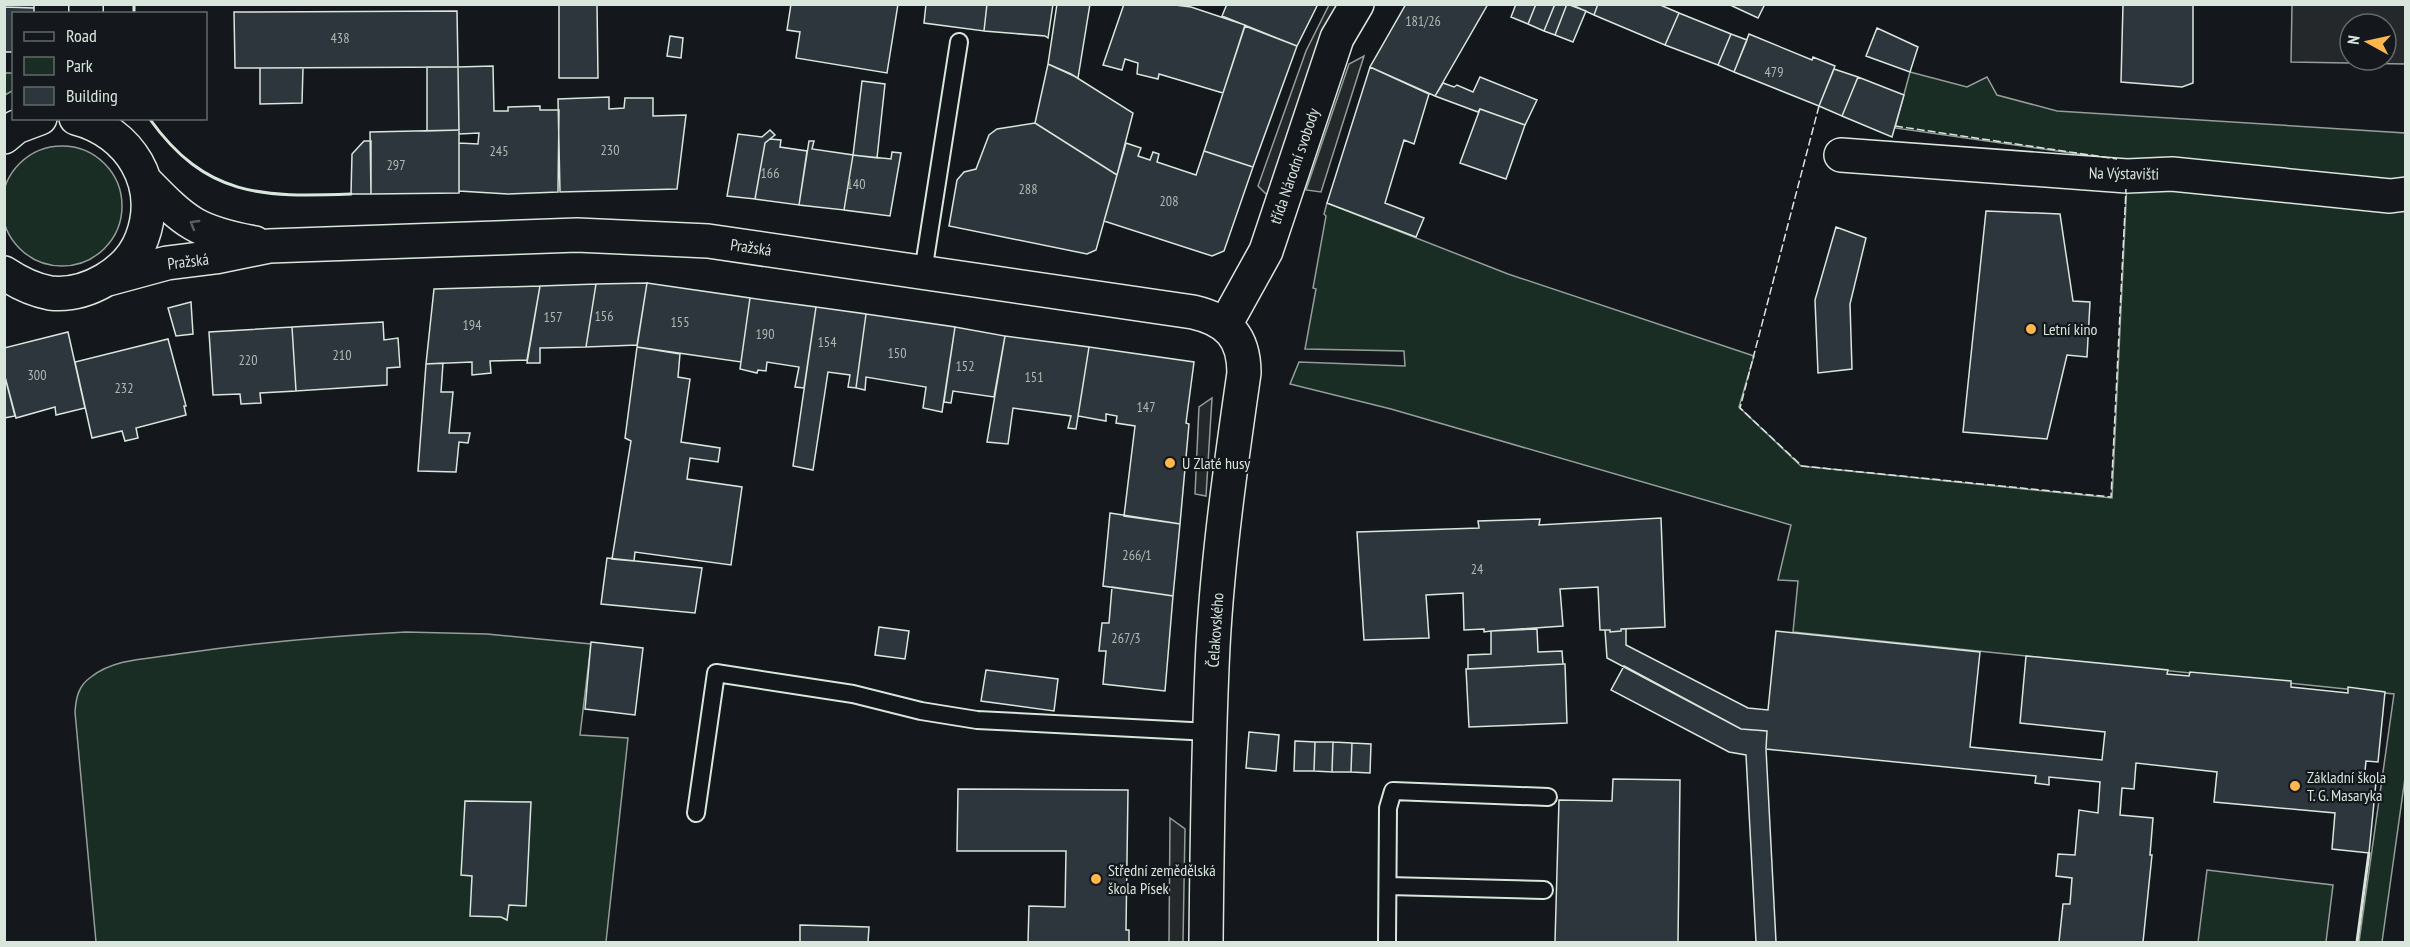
<svg xmlns="http://www.w3.org/2000/svg" width="2410" height="947" font-family="'PT Sans Narrow',sans-serif">
<style>
.green{fill:#1a2d24;stroke:#939e99;stroke-width:1.5}
.parking{fill:#24282b;stroke:#939e99;stroke-width:1.5;fill-rule:evenodd}
.building{fill:#2c363c;stroke:#d8e6dc;stroke-width:1.5}
.lines{fill:none;stroke-linecap:round;stroke-linejoin:round}
.service-casing{stroke:#d8e6dc;stroke-width:20}
.minor-casing{stroke:#d8e6dc;stroke-width:36}
.secondary-casing{stroke:#d8e6dc;stroke-width:36}
.service{stroke:#14181c;stroke-width:16}
.minor{stroke:#14181c;stroke-width:33}
.secondary{stroke:#14181c;stroke-width:33}
.fence{stroke:#d8e6dc;stroke-width:1.5;stroke-dasharray:8 3;stroke-linecap:butt}
.wall{stroke:#d8e6dc;stroke-width:3}
.oneway{stroke:#59605f}
.poi-dot{fill:#ffb74d;stroke:#14181c;stroke-width:2}
.labels{text-anchor:middle;dominant-baseline:central;stroke-width:4.5;stroke-linejoin:round;paint-order:stroke}
.number-label{font-size:14px;fill:#adbab4}
.street-label{font-size:16px;fill:#d8e6dc;stroke:#14181c}
.poi-label{font-size:16px;fill:#d8e6dc;stroke:#14181c;text-anchor:start}
</style>
<rect width="100%" height="100%" fill="#14181c"/>
<path class="green" d="M1910,72L1967,87L1987,77L1997,95L2057,111L2405,133L2406,771L2382,942H2359L2394,694L1793,632L1798,581L1778,580L1791,525L1391,409L1290,384L1299,362L1405,366L1404,351L1305,349L1316,289L1313,288L1326,216L1324,214L1327,203L1508,274L1754,356L1739,407L1801,466L2112,498L2128,161L1895,128Z
M5,73H13L14,90L5,95Z
M2 206a60 60 0 1 1 120 0a60 60 0 1 1-120 0Z
M406,632L487,634L591,644L580,735L628,738L606,942H96L75,712C76,698 78,686 91,677C115,658 149,659 178,654C254,643 330,636 406,632Z
M2207,870L2333,885L2326,942H2198Z"/>
<path class="parking" d="M1329,5H1344L1267,195L1258,186L1306,51Z
M2292,5H2405V64L2291,62ZM2350,24H2386V60H2350Z
M1364,56L1321,192L1306,190L1349,64Z
M1212,398L1206,496L1195,494L1199,407Z
M1170,818L1185,829L1183,942H1169Z"/>
<path class="building" d="M4,4H34V8L4,7Z
M559,4H597L598,78H559Z
M791,4H898L887,73L796,58L800,32L787,30Z
M926,4H987L984,31L924,23Z
M987,4H1053L1048,38L1045,36L984,31Z
M1057,4H1090L1078,78L1048,64Z
M1124,4H1167L1191,7L1245,25L1223,93L1159,74L1158,79L1137,74L1138,63L1125,59L1122,70L1103,65Z
M1227,4H1318L1297,46L1222,16Z
M1406,4H1488L1435,96L1370,67Z
M1516,4H1536L1528,24L1511,17Z
M1536,4H1555L1544,31L1528,24Z
M1555,4H1567L1555,35L1544,31Z
M1567,4L1586,11L1573,42L1555,35Z
M1570,4H1598L1594,15Z
M1598,4H1658L1679,13L1665,45L1594,15Z
M1728,4H1765L1758,18Z
M2123,4H2193V83L2182,87L2121,82Z
M4,7L34,8V14H14V52H4Z
M457,11L458,67L235,68L234,12Z
M1679,13L1731,34L1718,65L1665,45Z
M1245,26L1297,46L1253,167L1204,151Z
M1877,28L1918,47L1910,72L1866,56Z
M1731,34L1747,40L1734,72L1718,65Z
M1749,34L1812,60L1813,57L1835,66L1819,106L1734,72Z
M670,36L683,38L681,58L667,56Z
M1048,64L1071,74L1133,113L1117,175L1035,123Z
M493,66L494,111H508V107L540,106V110H559L558,192L508,194L459,191V143L478,144L479,133L459,134L458,67Z
M427,67H458L459,130L427,131Z
M1370,67L1429,94L1414,144L1404,140L1385,203L1424,218L1416,237L1327,203Z
M260,68H303L302,103L260,104Z
M1834,69L1858,77L1842,116L1819,106Z
M1480,77L1537,100L1525,125L1480,109L1478,112L1435,96L1443,83L1454,87L1457,85L1473,92Z
M1858,77L1904,95L1892,137L1842,116Z
M862,81L885,84L877,158L853,155Z
M609,97V109L624,108L625,98H653V116L686,115L677,189L560,192L558,99Z
M1480,109L1525,125L1506,179L1460,163Z
M1035,123L1117,175L1096,250L1087,254L949,226L957,180L964,172L976,169L989,135L997,129Z
M459,130V193L371,194L370,132Z
M770,130L775,135L765,143L755,199L727,196L738,134L762,137Z
M770,139L781,140L780,147L807,151L799,205L755,199L765,143Z
M364,141H371V194H351L352,154Z
M809,141H814L812,149L853,155L844,210L799,205Z
M1126,143L1141,148L1138,156L1150,160L1153,152L1159,154L1157,162L1196,175L1204,151L1253,167L1224,251L1212,256L1104,221Z
M892,152L901,153L890,216L844,210L853,155L891,159Z
M1986,211L2060,214L2073,301L2090,302L2087,357L2067,355L2047,439L1963,432Z
M1836,227L1866,238L1850,304L1852,369L1818,373L1815,300Z
M647,283L637,345L586,347L596,284Z
M647,283L750,298L741,362L637,347Z
M596,284L586,347L540,348V363H527L540,286Z
M540,286L527,360L490,361L491,373L472,375V362L426,364L434,289Z
M750,298L816,307L804,388L795,387L799,367L767,362L766,371L758,370L757,373L740,369Z
M191,302L193,334L176,336L168,308Z
M816,307L866,314L856,388L848,387L850,375L828,372L813,470L793,466Z
M866,314L955,327L942,412L923,408L926,387L866,377L865,390L856,388Z
M383,322L384,340L398,338L400,367L387,368V385L296,391L292,327Z
M292,327L296,391L260,393L261,403L241,404L240,394L213,395L209,332Z
M955,327L1005,336L994,397L953,391L951,403L944,402Z
M68,332L85,408L56,415L55,407L16,418L4,373V348Z
M1005,336L1089,347L1076,429L1068,428L1071,416L1013,408L1008,444L987,442Z
M168,339L186,406H184L186,415L136,428L138,438L125,441L122,431L92,438L75,362Z
M637,347L680,354L678,377L690,379L681,442L720,448L718,462L690,458L687,479L742,487L731,565L635,552L634,561L612,559L631,441L625,438Z
M1089,347L1194,362L1186,423L1189,424L1180,524L1124,516L1135,426L1116,423L1117,416L1106,414V421L1078,416Z
M443,363L441,392H453L449,433H470L468,443L459,442L456,472L418,471L426,364Z
M4,373L15,416L4,418Z
M1110,513L1180,524L1173,596L1103,586Z
M1661,518L1665,627L1621,629V631L1610,632V630H1600L1598,587L1560,589L1563,626L1491,631L1484,632V629L1464,630L1463,593L1426,595L1429,638L1364,640L1357,532L1479,528L1478,521L1540,519L1539,525Z
M607,558L702,568L695,613L601,604Z
M1112,587L1173,596L1165,691L1103,684L1106,651H1099L1102,623H1109Z
M879,627L909,631L905,659L875,655Z
M1537,629L1538,652L1562,651L1563,664L1468,669V655L1491,654V631Z
M1621,629H1626V645L1748,708L1768,710L1776,631L1980,652L1970,747L2102,760L2105,732L2020,723L2026,656L2168,670L2167,674L2189,676L2190,672L2291,681V687L2348,693V687L2385,692L2378,762L2366,761L2364,781L2376,782L2369,853L2332,849L2335,813L2214,802L2217,772L2136,763L2134,789L2122,788L2120,815L2153,818L2150,855H2152L2143,942H2059L2063,904H2070L2072,878L2056,876L2058,854L2075,855L2079,810L2098,813L2100,782L2049,777V785L2035,783L2036,776L1766,749L1767,731L1741,729L1607,658L1605,630H1610V632L1621,631Z
M591,642L643,648L635,715L585,709Z
M1563,664H1565L1567,723L1469,727L1466,669Z
M1624,666L1741,729L1767,731L1766,749L1776,942H1756L1746,755L1729,752L1611,690Z
M986,670L1058,679L1054,711L981,701Z
M1249,732L1279,735L1276,771L1246,768Z
M1295,741L1315,742L1314,771H1294Z
M1315,742H1333L1332,772L1314,771Z
M1333,742L1352,743L1351,772H1332Z
M1352,743L1371,744L1370,773L1351,772Z
M1613,779L1680,780L1678,942H1555L1559,800L1612,801Z
M958,789L1128,790L1126,930H1129V942H1028L1029,906L1065,907L1066,851H957Z
M465,801L531,802L526,906L509,905L507,920L501,917L470,916L472,876L461,875Z
M800,925L869,927L868,942H800Z"/>
<g class="lines">
<defs>
<path id="service" d="M923,272L959,42
M696,813L716,673L853,694L921,711L977,720L1210,732
M1388,886L1544,890
M1387,942L1388,808L1393,791L1548,797"/>
<path id="minor" d="M1841,155L2127,176L2172,174L2390,196L2406,194
M1225,325L1266,251L1337,38L1357,4"/>
<path id="secondary" d="M86,14V4
M4,137L16,127L40,118
M145,181C186,223 196,232 255,243
M4,273C19,283 33,290 50,293C86,297 129,273 142,238C162,184 130,132 76,118
M108,279L167,263L215,257L269,246L577,235L708,241L1193,312C1228,320 1244,337 1244,373C1231,463 1218,555 1213,646C1208,745 1207,844 1206,942"/>
</defs>
<use href="#service" class="service-casing"/>
<use href="#minor" class="minor-casing"/>
<use href="#secondary" class="secondary-casing"/>
<use href="#service" class="service"/>
<use href="#minor" class="minor"/>
<use href="#secondary" class="secondary"/>
<path class="fence" d="M1819,106L1740,408L1802,466L2111,497L2126,189
M1895,126L2117,159"/>
<path class="wall" d="M134,14V4
M149,118C206,198 262,197 351,194
M2357,942L2369,853"/>
</g>
<defs><path id="oneway-chevron" d="M-2-3.5L2.5 0L-2 3.5" fill="none" stroke-width="1.6" stroke-linecap="round" stroke-linejoin="round" transform="scale(1.5)"/></defs>
<use class="oneway" href="#oneway-chevron" transform="translate(194 224) rotate(-150)"/>
<g class="poi-dot">
<circle cx="2031" cy="329" r="6"/>
<circle cx="1170" cy="463" r="6"/>
<circle cx="2295" cy="786" r="6"/>
<circle cx="1096" cy="879" r="6"/>
</g>
<g class="labels">
<g class="number-label">
<text x="1423" y="21">181/26</text>
<text x="340" y="38">438</text>
<text x="1774" y="72">479</text>
<text x="610" y="150">230</text>
<text x="499" y="151">245</text>
<text x="396" y="165">297</text>
<text x="770" y="173">166</text>
<text x="856" y="184">140</text>
<text x="1028" y="189">288</text>
<text x="1169" y="201">208</text>
<text x="604" y="316">156</text>
<text x="553" y="317">157</text>
<text x="680" y="322">155</text>
<text x="472" y="325">194</text>
<text x="765" y="334">190</text>
<text x="827" y="342">154</text>
<text x="897" y="353">150</text>
<text x="342" y="355">210</text>
<text x="248" y="360">220</text>
<text x="965" y="366">152</text>
<text x="37" y="375">300</text>
<text x="1034" y="377">151</text>
<text x="124" y="388">232</text>
<text x="1146" y="407">147</text>
<text x="1137" y="555">266/1</text>
<text x="1477" y="569">24</text>
<text x="1126" y="638">267/3</text>
</g>
<g class="street-label">
<text transform="translate(1294 166) rotate(-71)">třída Národní svobody</text>
<text transform="translate(2124 173) rotate(1)">Na Výstavišti</text>
<text transform="translate(751 247) rotate(8)">Pražská</text>
<text transform="translate(188 261) rotate(-7)">Pražská</text>
<text transform="translate(1215 630) rotate(-86)">Čelakovského</text>
</g>
<g class="poi-label">
<text x="2043" y="329">Letní kino</text>
<text x="1182" y="463">U Zlaté husy</text>
<text x="2307" y="777">Základní škola<tspan x="2307" dy="18">T. G. Masaryka</tspan></text>
<text x="1108" y="870">Střední zemědělská<tspan x="1108" dy="18">škola Písek</tspan></text>
</g>
</g>
<rect width="2410" height="947" fill="none" stroke="#d8e6dc" stroke-width="12"/>
<rect x="12" y="12" width="195" height="108" fill="#14181c" stroke="#626a69" stroke-width="1.5"/>
<rect x="24" y="32" width="30" height="9" fill="#14181c" stroke="#626a69" stroke-width="1.5"/>
<text x="66" y="42" font-size="18" fill="#d8e6dc">Road</text>
<rect x="24" y="57" width="30" height="18" fill="#1a2d24" stroke="#626a69" stroke-width="1.5"/>
<text x="66" y="72" font-size="18" fill="#d8e6dc">Park</text>
<rect x="24" y="87" width="30" height="18" fill="#2c363c" stroke="#626a69" stroke-width="1.5"/>
<text x="66" y="102" font-size="18" fill="#d8e6dc">Building</text>
<g transform="translate(2368 42) rotate(278)"><circle r="28" fill="#14181c" stroke="#626a69" stroke-width="1.5"/>
<path d="M0-4.5L10 22L0 15L-10 22Z" fill="#ffb74d"/>
<text y="-9" font-size="16" font-weight="bold" text-anchor="middle" fill="#d8e6dc">N</text>
</g>
</svg>
